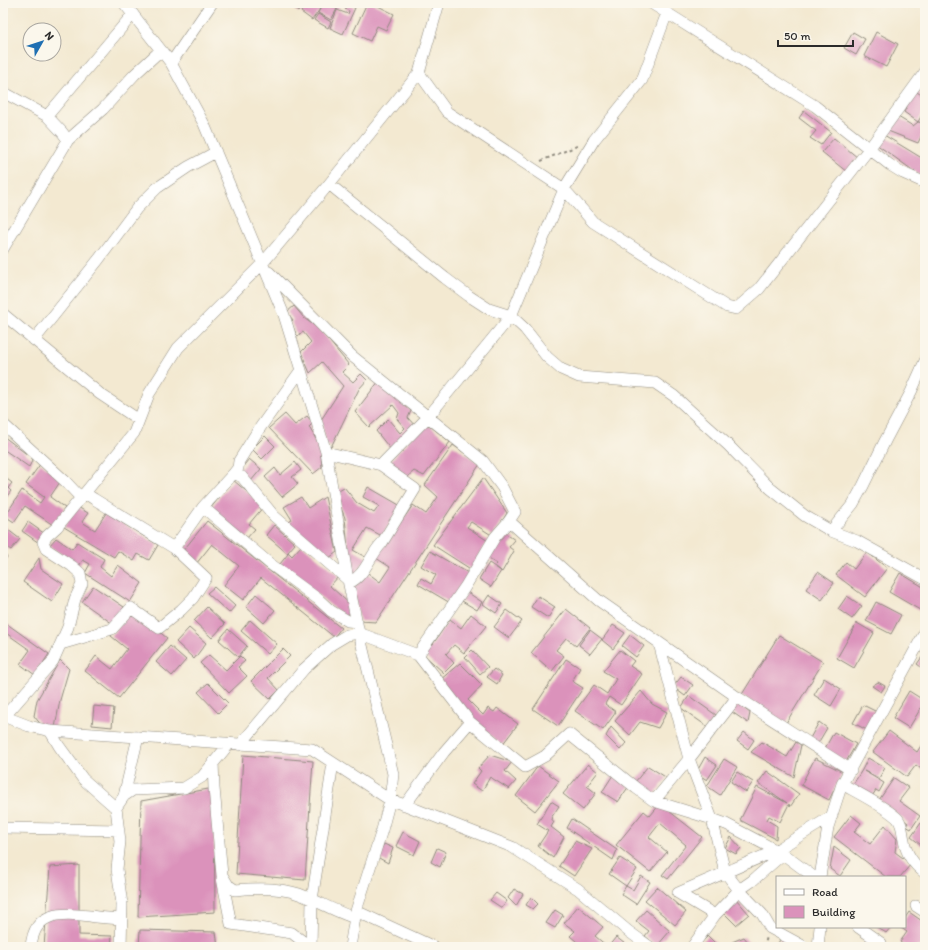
<svg xmlns="http://www.w3.org/2000/svg" width="928" height="950" font-family="Itim,sans-serif">
<style>
.building{fill:#db92bb}
.lines{fill:none;stroke-linecap:round;stroke-linejoin:round}
.minor-casing{stroke:#8f8a7e;stroke-width:12}
.path{stroke:#8f8a7e;stroke-width:2;stroke-dasharray:3 3;stroke-linecap:butt}
.minor{stroke:#fff;stroke-width:11}
</style>
<rect width="100%" height="100%" fill="#fbf7ec"/>
<filter id="ink" filterUnits="userSpaceOnUse"><feTurbulence type="fractalNoise" baseFrequency=".025" numOctaves="2"/><feDisplacementMap in="SourceGraphic" scale="8" xChannelSelector="R" yChannelSelector="G"/><feConvolveMatrix kernelMatrix="1 2 1 2 8 2 1 2 1" color-interpolation-filters="sRGB"/></filter>
<filter id="wash" filterUnits="userSpaceOnUse"><feTurbulence type="fractalNoise" baseFrequency=".012" numOctaves="4" result="noise"/><feDisplacementMap in="SourceGraphic" scale="16" xChannelSelector="R" yChannelSelector="G"/><feGaussianBlur stdDeviation="0.9" result="paint"/><feColorMatrix in="noise" values="0 0 0 0 0 0 0 0 0 0 0 0 0 0 0 0 0 1.4 0 .05"/><feComposite in="paint" operator="in"/></filter>
<g filter="url(#wash)">
<rect width="100%" height="100%" fill="#f3e9d1"/>
<g id="blocks">
<path class="building" d="M291,3H306L298,12L290,5Z
M307,3H312L320,9L324,3H327L337,9L331,20L318,13L320,9L312,20L301,12Z
M334,3H341L338,9L332,6Z
M367,3H372L394,14L386,30L377,26L370,41L353,33Z
M348,4L355,8L343,34L330,28L337,10L348,14L349,11L345,9Z
M318,14L331,22L328,28L314,20Z
M853,32L865,39L856,55L844,48Z
M876,32L898,44L886,67L864,56Z
M915,91L925,97V109L918,122L904,112Z
M804,111L831,132L821,145L810,138L816,131L799,118Z
M898,117L913,126L918,122L925,123V128L918,143L888,131Z
M884,135L925,160V179L876,144Z
M834,138L858,158L847,172L822,152Z
M294,306L304,318L320,330L349,365L342,372L353,382L361,374L367,380L359,389L331,447L326,444L321,420L343,386L322,362L310,373L301,352L311,342L303,332L297,336L291,322L293,320L287,312Z
M379,381L411,411L408,418L416,427L391,450L376,431L388,419L400,433L405,428L397,419L399,413L393,405L369,427L355,412Z
M285,414L295,425L307,416L313,423L309,427L320,446L322,467L313,474L269,428Z
M425,422L450,442L424,476L414,471L407,477L388,464Z
M3,436L33,459L29,467L3,449Z
M265,436L275,446L262,459L252,449Z
M453,445L480,464L376,622L360,621L352,589L368,573L380,582L390,567L376,558L413,505L426,514L438,497L425,485Z
M249,459L261,469L251,481L239,471Z
M295,462L301,470L292,477L298,484L282,497L265,477L275,468L280,475Z
M41,463L62,479L50,497L65,508L53,525L25,506L14,522L5,516L22,490L40,503L44,497L26,484Z
M3,476L12,483L8,488L11,491L4,500L3,499Z
M483,478L507,513L493,536L471,522L467,527L488,541L472,570L433,545Z
M233,480L264,506L249,524L255,529L246,539L210,509Z
M344,487L357,503L374,513L379,506L363,497L368,487L401,506L382,536L367,528L353,550L367,558L351,580L345,518L335,492Z
M301,497L308,508L325,497L337,552L329,558L287,523L292,520L284,507Z
M76,506L88,513L82,522L95,530L106,513L158,545L149,560L138,554L134,561L118,551L114,557L64,527Z
M207,521L341,628L334,637L261,578L243,600L224,585L239,566L212,544L196,564L182,552Z
M28,522L45,534L39,543L22,531Z
M274,525L295,544L288,552L292,556L302,545L339,576L330,586L353,607L346,618L280,564L288,554L266,535Z
M3,526L20,539L11,550L3,545Z
M503,532L515,540L509,547L514,551L502,572L495,566L497,564L487,558Z
M56,538L72,549L77,542L104,559L100,567L111,576L118,565L142,583L130,602L85,573L90,564L83,560L79,566L49,546Z
M430,551L470,574L452,604L418,584L421,578L431,584L436,575L421,566Z
M867,552L887,568L865,597L836,575L846,562L854,569Z
M3,554L7,557L3,563Z
M39,558L41,569L63,584L52,602L23,582Z
M489,563L501,571L491,587L479,579Z
M818,572L834,583L822,600L806,589Z
M900,573L925,588V613L889,592Z
M93,586L124,607L113,624L82,602Z
M214,587L235,606L229,613L207,593Z
M467,592L482,602L477,610L462,601Z
M256,594L275,610L264,623L246,607Z
M489,595L502,604L496,613L483,604Z
M538,596L555,607L548,618L531,607Z
M847,596L862,606L852,619L838,609Z
M876,602L901,615L891,634L866,621Z
M207,607L225,624L212,638L194,621Z
M566,609L590,628L576,646L566,638L556,650L564,656L552,671L531,653Z
M132,610L167,638L119,698L85,671L96,656L112,669L127,649L111,636Z
M507,610L522,621L509,638L494,627Z
M471,614L486,626L464,653L454,645L446,654L454,663L444,673L423,654L433,644L450,619L461,628Z
M250,620L277,644L268,654L241,631Z
M3,621L49,654L35,675L20,664L30,650L3,631Z
M857,623L874,633L854,668L837,658Z
M613,625L625,633L613,649L602,640Z
M189,628L206,643L194,659L176,642Z
M228,629L247,646L238,657L219,640Z
M590,630L602,639L590,654L579,645Z
M630,635L644,646L636,657L622,646Z
M779,635L823,662L786,723L741,696Z
M170,646L186,660L172,676L156,662Z
M283,649L290,656L268,678L279,690L270,699L251,681Z
M472,650L488,667L480,674L465,657Z
M620,650L634,661L630,666L642,674L621,705L609,697L605,704L616,712L603,730L575,711L594,685L607,694L616,679L603,671Z
M925,653V670L917,664Z
M209,655L226,670L240,656L245,661L238,667L247,676L229,693L200,663Z
M566,659L580,668L572,681L583,688L558,726L533,709Z
M60,660L69,669L60,700L55,728L42,726L34,716L37,700Z
M460,663L482,685L468,700L483,715L488,708L494,712L497,708L518,724L502,745L471,720L440,680Z
M494,669L502,675L497,684L487,677Z
M681,677L693,685L685,696L673,687Z
M824,678L841,689L831,706L814,695Z
M878,682L885,686L881,692L872,686Z
M208,683L228,703L218,713L198,692Z
M641,691L652,704L667,712L658,728L640,722L630,735L615,721Z
M909,691L925,701L909,728L893,718Z
M689,696L716,715L708,727L681,708Z
M738,704L750,713L748,723L732,712Z
M863,705L877,712L867,730L853,723Z
M94,706L114,708L112,727L92,725Z
M819,722L827,728L817,745L809,740Z
M611,727L626,743L620,750L606,736Z
M889,731L917,752L922,744L925,747V772L916,765L907,777L873,752Z
M744,732L754,740L748,749L737,741Z
M834,732L856,744L846,762L824,750Z
M762,742L787,757L796,742L801,745L794,777L751,752Z
M243,755L313,761L305,880L236,874Z
M490,755L512,762L505,771L516,781L509,789L490,777L482,791L472,784L481,771L478,768Z
M705,757L717,765L707,780L696,773Z
M815,758L843,772L829,800L801,785Z
M868,758L885,768L879,778L864,771L884,783L879,792L876,790L871,798L852,786L862,770Z
M724,759L737,767L720,795L707,786Z
M588,764L598,772L587,786L596,793L583,810L563,794Z
M538,766L559,781L535,811L516,796Z
M648,766L667,778L653,797L635,782Z
M767,771L799,794L790,807L789,804L780,822L769,816L767,820L777,826L776,839L740,820L757,787L787,803L758,783Z
M737,772L753,782L746,792L731,782Z
M613,775L629,786L618,802L602,792Z
M894,778L909,788L899,801L920,816L911,829L906,826L908,823L879,800Z
M214,788L215,912L138,917L141,801Z
M551,801L559,806L551,818L554,822L551,827L564,837L553,858L538,846L548,831L537,824Z
M660,804L702,837L668,879L662,875L686,845L660,823L649,837L667,852L650,872L616,845L644,811L650,816Z
M851,815L861,823L854,832L870,844L885,825L897,839L895,852L911,864L900,877H886L834,837Z
M572,819L617,850L613,860L567,828Z
M921,823L925,826V848L911,837Z
M403,832L420,841L414,855L396,846Z
M731,837L741,848L736,854L725,848Z
M575,841L592,849L574,876L559,866Z
M384,844L393,848L388,863L377,857Z
M834,847L851,860L840,876L830,869Z
M437,848L446,852L440,867L431,862Z
M620,858L637,869L626,886L633,890L641,876L650,882L636,904L621,894L626,886L609,874Z
M79,865V935L112,936L111,947H44L50,867Z
M657,887L686,912L675,925L645,900Z
M514,889L523,894L516,906L508,898Z
M496,893L507,901L502,908L490,900Z
M531,897L538,904L533,909L526,905Z
M736,899L749,914L736,925L722,911Z
M578,906L603,927L595,936L608,947L616,937L629,947H583L570,936L575,931L564,923Z
M555,910L563,915L555,928L546,923Z
M646,910L670,931L657,946L645,936L649,931L636,921Z
M909,912L925,923V939L919,947H906L900,942L907,932L900,927H905V918Z
M877,927H891L886,933Z
M140,930L216,932L218,947H139Z
M708,936L719,947H697Z
M783,936L797,947H775Z
M744,937L752,947H737L732,942Z"/>
</g>
</g>
<g filter="url(#ink)">
<use href="#blocks" fill-opacity="0" stroke="#8f8a7e" stroke-width="1"/>
<g class="lines">
<defs>
<path id="minor" d="M124,3L171,63L204,124L284,315L326,452L348,580L359,633L393,774L390,800L382,830L356,911L350,947
M651,3L815,106L890,165L903,173L921,181L925,182
M171,63L212,3
M419,73L447,112L564,189L593,222L727,307L736,309L759,289L869,149L925,72
M3,92L47,116L62,132L68,140L3,249
M47,116L133,14
M68,140L103,109L135,74L161,50
M329,184L445,278L469,296L489,309L511,316L525,329L547,357L561,369L579,377L655,383L674,396L728,445L770,488L805,516L831,531L857,541L925,579
M269,272L352,356L483,461L502,487L515,512L509,521L598,600L737,697L851,770
M3,314L100,394L139,420
M34,340L99,259L137,208L157,188L188,167L216,152
M301,370L257,432L239,461L238,468L234,473L242,477L274,516L348,580
M3,424L66,482L81,498
M326,452L381,465L428,417L511,316L564,189L594,140L642,80L667,13
M85,493L94,499L174,548
M203,507L234,473
M831,531L853,504L863,486L885,441L911,392L925,361
M349,583C365,576 370,555 382,543L415,489L381,465
M659,643L689,759L712,819L725,872L739,890L762,914L770,928L805,947
M61,644L112,629L131,608L159,628L181,610L193,598L206,578L174,548L203,507L269,563L318,599L331,611L348,621L357,622
M418,655L470,722L525,767L545,756L569,734L636,788L654,801L689,759L737,697
M3,716L29,726L50,731L312,749L390,800L405,805L512,847L578,889L628,931L650,947
M3,718L53,661L68,627L75,599L82,584L80,573L72,566L46,549L43,542L47,536L57,527L134,433L149,394L178,348L262,264L329,184L419,73L439,3
M50,731L59,746L83,779L116,808
M240,745L304,669L332,644L347,635L359,633L418,655L465,587L495,537L509,521
M213,762L214,788L222,875L228,885L235,890C255,888 279,887 299,894C318,901 336,912 355,918
M842,784C856,792 888,808 898,819C903,826 902,832 904,840C906,854 914,865 925,873
M124,796L138,737
M654,801L712,819L726,824L783,854L814,877
M405,805L444,752L470,722
M3,828L119,830
M820,877L828,827L842,784L925,632
M222,878L231,924L292,933L310,947
M916,906L925,912
M356,911L434,947
M715,915L678,893L775,851L832,816
M858,927L881,943L879,947
M31,947C34,910 62,913 90,916C101,918 111,918 122,919
M121,947L122,904L117,869L120,841L116,808L124,796L133,790L184,788L202,777L229,744
M311,947L312,900L333,763
M692,947L715,915L739,890L752,881L783,854
M818,947L820,927"/>
</defs>
<use href="#minor" class="minor-casing"/>
<path class="path" d="M541,161L577,146
M764,947L767,937"/>
<use href="#minor" class="minor"/>
</g>
</g>
<rect width="928" height="950" fill="none" stroke="#fbf7ec" stroke-width="16"/>
<rect x="776" y="876" width="130" height="52" fill="#fbf7ec" stroke="#a8a59f"/>
<rect x="784" y="889" width="20" height="6" fill="#ffffff" stroke="#a8a59f"/>
<text x="812" y="896" font-size="12" fill="#2b2b2b">Road</text>
<rect x="784" y="906" width="20" height="12" fill="#db92bb" stroke="#a8a59f"/>
<text x="812" y="916" font-size="12" fill="#2b2b2b">Building</text>
<g transform="translate(42 42) rotate(51)"><circle r="19" fill="#fbf7ec" stroke="#a8a59f"/>
<path d="M0-3L7 15L0 10L-7 15Z" fill="#1f6fb2"/>
<text y="-6" font-size="11" font-weight="bold" text-anchor="middle" fill="#2b2b2b">N</text>
</g>
<path d="M778 40v6h75v-6" fill="none" stroke="#2b2b2b" stroke-width="2"/>
<text x="784" y="40" font-size="12" fill="#2b2b2b" stroke="#fbf7ec" stroke-width="3" paint-order="stroke">50 m</text>
</svg>
